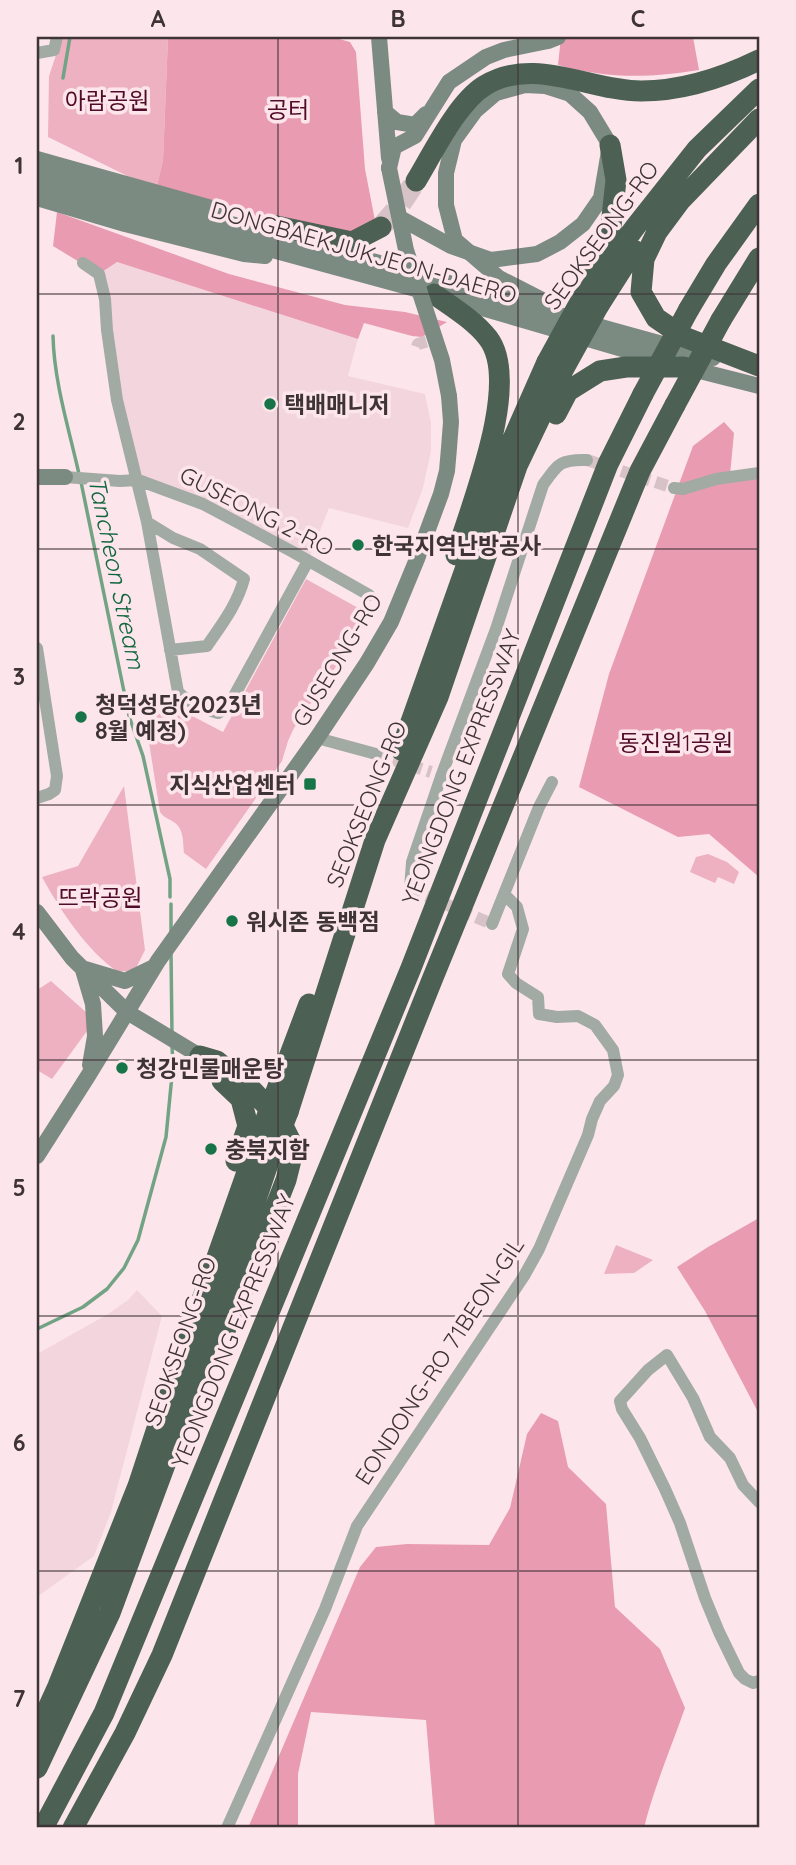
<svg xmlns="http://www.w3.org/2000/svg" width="796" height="1865" font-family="Quicksand,'Noto Sans KR',sans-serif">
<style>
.built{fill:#f3d6dd}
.green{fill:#eeb1c1}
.forest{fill:#e99cb1}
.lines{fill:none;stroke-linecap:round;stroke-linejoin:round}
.stream{stroke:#73a385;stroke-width:3.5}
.street-tunnel{stroke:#d7c2c7;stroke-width:12;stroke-dasharray:12 6;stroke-linecap:butt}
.highway-tunnel{stroke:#d7c2c7;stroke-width:21;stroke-dasharray:21 10;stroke-linecap:butt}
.street{stroke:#a1aba4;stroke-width:12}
.secondary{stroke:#7c8b82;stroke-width:16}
.highway{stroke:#4c6154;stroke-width:21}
.secondary-bridge{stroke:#7c8b82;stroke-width:16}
.highway-bridge{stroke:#4c6154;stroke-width:21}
.grid{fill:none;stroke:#3e3336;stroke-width:2;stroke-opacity:0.55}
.poi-dot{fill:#177348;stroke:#fde6eb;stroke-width:2.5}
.labels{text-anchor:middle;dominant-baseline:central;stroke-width:7;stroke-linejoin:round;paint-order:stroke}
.park-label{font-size:23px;fill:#4f0b27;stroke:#fde6eb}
.street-label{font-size:23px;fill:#3e3336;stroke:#fde6eb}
.poi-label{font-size:23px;font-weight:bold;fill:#3e3336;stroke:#fde6eb;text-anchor:start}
.water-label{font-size:24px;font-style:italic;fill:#10663f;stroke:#fde6eb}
.neatline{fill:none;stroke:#3e3336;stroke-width:2.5}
.grid-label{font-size:23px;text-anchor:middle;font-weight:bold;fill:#3e3336}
</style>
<rect width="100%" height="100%" fill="#fde6eb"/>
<path class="built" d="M117,262L358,339L348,376L425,394L431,423V451L423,488L408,528L329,508L308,561L138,480L99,274Z
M137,1290L162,1316L111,1512L94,1556L37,1597V1354L108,1314L128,1300Z"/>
<path class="green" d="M62,37H168L163,160L156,190L48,137L49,76Z
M306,579L360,609L365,624L294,728L288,741L282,761L206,869L184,853C183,844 184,829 175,823C169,818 165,819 160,812L145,717L179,709L223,732Z
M124,786L145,950L135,970L118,972C87,951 60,910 42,877L78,866Z
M708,854L727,862L739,872L734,884L718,877L715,883L690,872L696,857Z
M51,981L88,1014L87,1031L52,1079L37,1070V990Z
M616,1245L653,1260L634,1273L604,1274Z"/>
<path class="forest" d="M168,37H332L350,42L356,52L365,169L378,236H327L156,190L163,160Z
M561,37H693L699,70C648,78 609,79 558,65Z
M57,212L229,274L345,305L405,312L447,322L422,337L412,336L364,323L358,339L117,262L99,274L53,246Z
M724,422L734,433L730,475L759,478V877L709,834L678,837L579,787L609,674L693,446Z
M759,1218V1414L705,1311L677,1267L708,1247Z
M541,1413L558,1421L568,1467L606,1504L615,1607L660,1649L685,1708C671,1748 654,1787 644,1828H435L426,1720L311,1712L298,1774V1828H248L360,1567L376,1547L407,1544L489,1545L510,1508L527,1434Z"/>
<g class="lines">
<path class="stream" d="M63,78L70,37
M53,336C54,382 69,429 79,474
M81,482L129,716L143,756L170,879V897
M171,904V933
M171,952L172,1035
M37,1329L83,1307L107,1289L124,1268L138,1240L166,1137L173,1065L172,1046"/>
<path class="street-tunnel" d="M417,347L418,344L441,337
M587,460L674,488
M376,754L431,772
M410,889L492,924"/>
<path class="highway-tunnel" d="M381,227L400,205L416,181"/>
<path class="street" d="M37,53L54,50L57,37
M83,263L99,274L105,299L107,330L117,400L147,522L178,692C189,703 202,708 218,713L228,707L308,561
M65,477L120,481L138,480L203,504L293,552L369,595
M674,488L683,489L716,479L759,473
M147,522L173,538L200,549L244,579C237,605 222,624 207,646L170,650
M37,648L57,776L55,790L49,794L37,798
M317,738L376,754
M410,889L412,862L442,774L496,629L543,485C558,464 560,459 587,460
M492,924L504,894
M759,1502L743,1485L730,1458L710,1437L693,1398L667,1355L648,1370L620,1401L622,1409L640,1438L665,1489L680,1523L705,1598L719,1632L739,1673L745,1679L753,1683L759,1681
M227,1828L325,1609L357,1526L524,1276L539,1249L588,1135L592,1119L600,1101L614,1086L618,1075L613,1050L595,1025L578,1016L557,1017L539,1014L538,997L516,983L508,974L523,929L517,907L504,894L539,807L552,782"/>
<path class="secondary" d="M379,37L389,158
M385,112L397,122L415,125L426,114
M37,159L215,209
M389,168L394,147L415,136L449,82L486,57L504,50L548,41L558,37
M37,173L376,262L608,329L713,358
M37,186L434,294L684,367L759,386
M37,198L125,224L244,254L265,256
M491,260L537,254L560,242L583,224L601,198L610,145L590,112L570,94L545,86L525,85L496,93L475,111L454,140L446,173V205L455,240L499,278L548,303
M37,477H65
M37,912L72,958L127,1012L200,1056
M85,969L125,981L154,967
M83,970L93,1004L95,1036L90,1065
M37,1156L88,1076L158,961L317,738L367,663L391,622L417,559L441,494L447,471L449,448L451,422L449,396"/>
<path class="highway" d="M759,119L680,201L657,232L644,259L641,292L656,318L684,337L759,366
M416,181C433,153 457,103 484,86C534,55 589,91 641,91C682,91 722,78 759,60
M272,225L352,242L381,227
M594,269L611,226L616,180L610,145
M434,294C452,307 474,320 488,338C522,382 471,505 456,555
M581,300L636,226L697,149L759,89
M599,305L634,250
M689,309L716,264L759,204
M721,320L759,258
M556,414L568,391L600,371L626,367H684
M401,750L505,457L547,362
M200,1056L217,1061L252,1090L280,1120L294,1148L286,1180L245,1285L222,1337
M222,1081L241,1099L248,1126L236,1161
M274,1097L309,1004
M288,1112L375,840L438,697L517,466L562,372
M37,1732L58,1686L138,1486L162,1413L258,1141
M37,1768L110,1613L173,1443L270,1158
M43,1828L104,1713L411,968L608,464L643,394
M73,1828L125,1733L162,1655L432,980L640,471L675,405"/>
<path class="secondary-bridge" d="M389,168L406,250L442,360L449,396
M400,218L451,246L491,260"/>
<path class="highway-bridge" d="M547,362L581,300
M562,372L599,305
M643,394L689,309
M675,405L721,320
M258,1141L274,1097
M270,1158L288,1112"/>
</g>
<path class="grid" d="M278,37V1828M518,37V1828M37,294H759M37,549H759M37,805H759M37,1060H759M37,1316H759M37,1571H759"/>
<g class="poi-dot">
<circle cx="270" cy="404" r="7"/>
<circle cx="358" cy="545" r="7"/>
<circle cx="81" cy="717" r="7"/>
<rect x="303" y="777" width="14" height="14" rx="3.5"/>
<circle cx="232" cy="921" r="7"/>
<circle cx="122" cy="1068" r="7"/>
<circle cx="211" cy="1149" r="7"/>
</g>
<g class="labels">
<g class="park-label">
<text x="107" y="100">아람공원</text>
<text x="288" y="109">공터</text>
<text x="676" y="742">동진원1공원</text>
<text x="100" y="897">뜨락공원</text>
</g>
<g class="street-label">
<text transform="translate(601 235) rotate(-54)">SEOKSEONG-RO</text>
<text transform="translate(364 252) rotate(16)">DONGBAEKJUKJEON-DAERO</text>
<text transform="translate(257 511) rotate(27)">GUSEONG 2-RO</text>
<text transform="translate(337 660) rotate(-59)">GUSEONG-RO</text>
<text transform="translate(461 767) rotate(-69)">YEONGDONG EXPRESSWAY</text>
<text transform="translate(366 804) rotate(-68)">SEOKSEONG-RO</text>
<text transform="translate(233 1331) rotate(-68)">YEONGDONG EXPRESSWAY</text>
<text transform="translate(180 1341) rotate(-71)">SEOKSEONG-RO</text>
<text transform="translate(439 1361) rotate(-57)">EONDONG-RO 71BEON-GIL</text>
</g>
<g class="poi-label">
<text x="284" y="404">택배매니저</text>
<text x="372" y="545">한국지역난방공사</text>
<text x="95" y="704">청덕성당(2023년<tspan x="95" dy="26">8월 예정)</tspan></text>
<text x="296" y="784" text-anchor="end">지식산업센터</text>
<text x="246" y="921">워시존 동백점</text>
<text x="136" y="1068">청강민물매운탕</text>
<text x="225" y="1149">충북지함</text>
</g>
<g class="water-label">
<text transform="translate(117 573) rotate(78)">Tancheon Stream</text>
</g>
</g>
<rect width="796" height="1865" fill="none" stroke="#fde6eb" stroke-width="77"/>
<rect x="38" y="38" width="720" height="1788" class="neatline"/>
<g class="grid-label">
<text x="158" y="27">A</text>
<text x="398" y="27">B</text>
<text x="638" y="27">C</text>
<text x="19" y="174">1</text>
<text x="19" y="430">2</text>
<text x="19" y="685">3</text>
<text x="19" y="940">4</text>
<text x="19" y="1196">5</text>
<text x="19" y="1451">6</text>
<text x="19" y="1707">7</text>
</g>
</svg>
